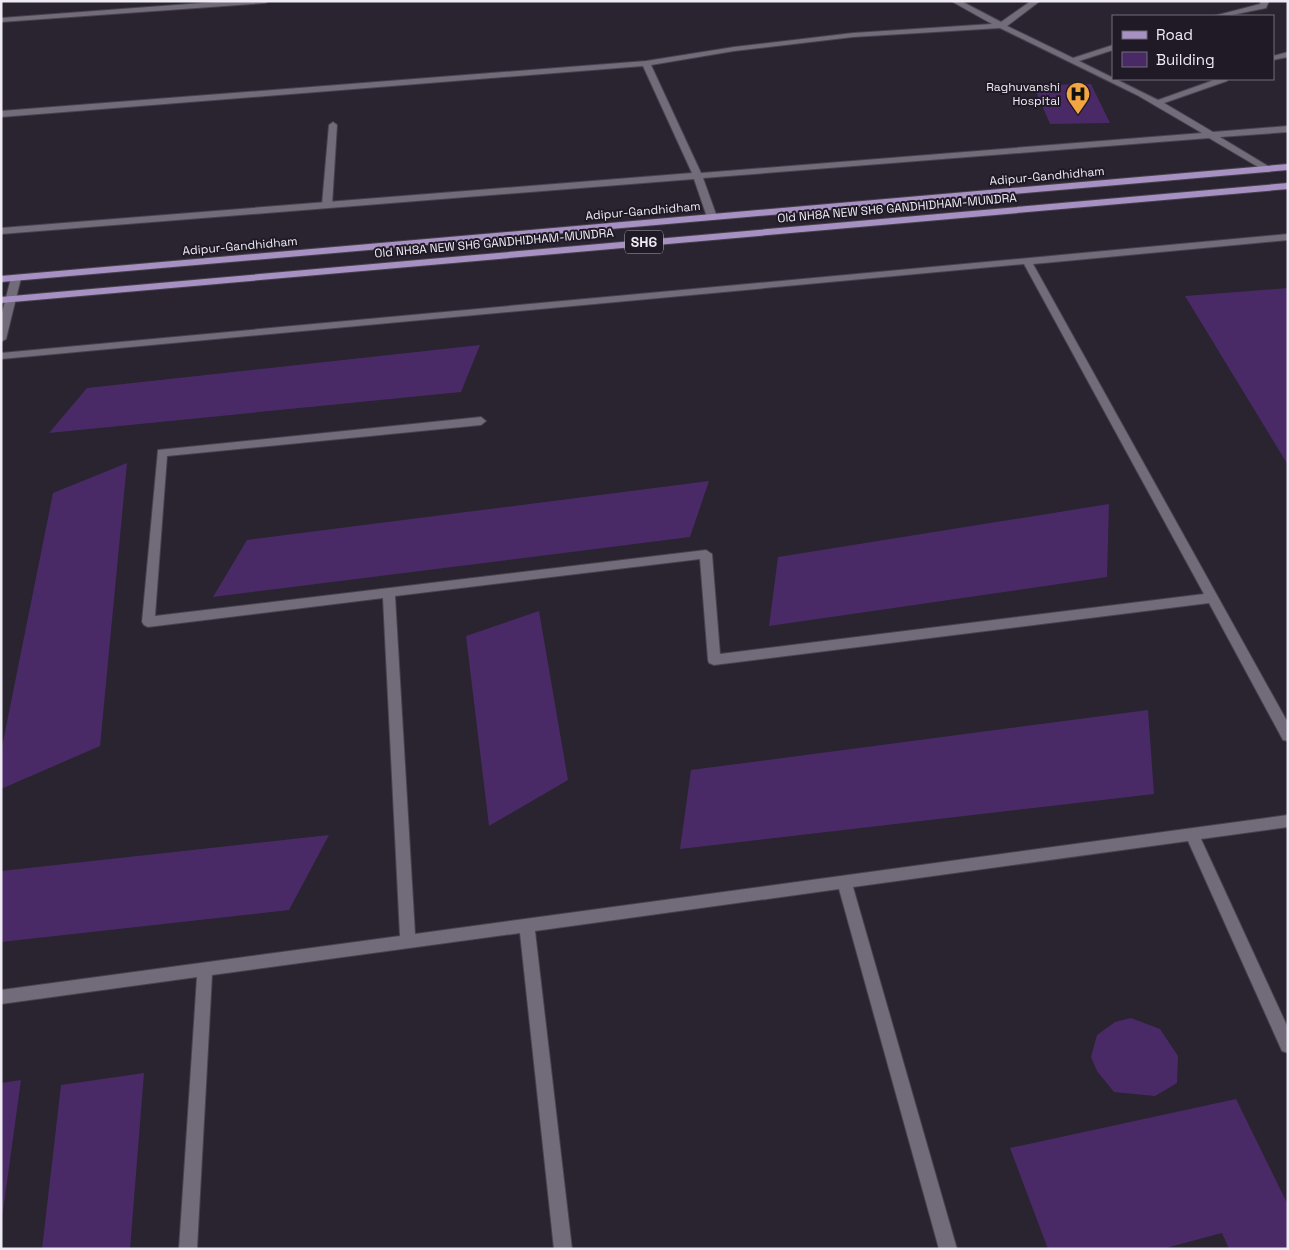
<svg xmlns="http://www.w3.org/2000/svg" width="1289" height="1250" font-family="'Space Grotesk',sans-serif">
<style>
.building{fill:#492a66}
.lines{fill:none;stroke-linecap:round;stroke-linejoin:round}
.service-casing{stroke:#47424d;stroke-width:2}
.minor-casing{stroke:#47424d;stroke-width:2}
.primary-casing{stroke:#47424d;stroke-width:2}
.service{fill:#716b7a;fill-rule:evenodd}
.minor{fill:#716b7a;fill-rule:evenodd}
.primary{fill:#a791c2;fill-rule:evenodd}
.labels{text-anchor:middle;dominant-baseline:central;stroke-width:4;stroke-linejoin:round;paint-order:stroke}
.far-poi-label{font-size:12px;fill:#efebf4;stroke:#1f1a26;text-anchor:end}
.far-street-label{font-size:12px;fill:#efebf4;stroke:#1f1a26}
.shield{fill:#1f1a26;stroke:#b1acb6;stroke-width:1}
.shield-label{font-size:14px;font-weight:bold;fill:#efebf4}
</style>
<rect width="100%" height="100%" fill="#292430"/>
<path class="building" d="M1091,84L1110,123L1050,124L1033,85Z
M1288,288V465L1185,296Z
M480,345L461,392L49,433L87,388Z
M127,463L100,746L1,789V752L53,493Z
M709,481L690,537L213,597L247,540Z
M1109,504L1107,577L769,626L778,557Z
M539,611L568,780L489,826L466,636Z
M1148,710L1154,794L680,849L691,770Z
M329,835L289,910L1,942V871Z
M1131,1018L1160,1029L1178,1056L1177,1083L1155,1096L1114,1092L1097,1071L1091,1057L1097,1035L1115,1022Z
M144,1073L130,1249H42L61,1085Z
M21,1080L2,1218H1V1083Z
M1236,1099L1288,1205V1249H1229L1222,1233L1162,1249H1048L1010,1148Z"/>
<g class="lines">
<defs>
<path id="service" d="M333,122L337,125L332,205L327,208L322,205L329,125Z"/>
<path id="minor" d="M229,1H269L265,3L1,22V18Z
M951,1H961L1001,22L1031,1H1040L1007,26L1073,58L1113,45V50L1079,61L1158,100L1217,79H1228L1227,81L1164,103L1213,132L1288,126V132L1220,137L1273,169L1268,172L1265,171L1209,138L703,178L717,217L712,220L707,217L694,179L1,234V228L692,173L643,66L1,117V111L646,61L734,47L853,33L992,24ZM1000,28L1137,95L1202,133L701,173L651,65L734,51L853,37Z
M1261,1H1269L1266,8L1227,16H1214L1260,4Z
M1288,52V57L1273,60V56Z
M1288,234V240L1033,264L1288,723V741L1283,740L1209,603L714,665L709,663L708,660L700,559L395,596L415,934L1288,815V827L1201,839L1288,1028V1053L1282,1051L1188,841L853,887L957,1249H939L839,889L535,931L572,1249H554L520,933L212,975L197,1249H179L197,977L1,1004V990L400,936L383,598L148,627L144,625L142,622L158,450L481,417L486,421L481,425L167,456L155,616L706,550L712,554L720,654L1204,594L1024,264L1,359V353Z
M16,275L21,278L6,339L1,342V317L11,278Z"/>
<path id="primary" d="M1288,164V170L1,282V276Z
M1288,183V189L1,303V297Z"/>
</defs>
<use href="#service" class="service-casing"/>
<use href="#minor" class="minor-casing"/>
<use href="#primary" class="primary-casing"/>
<use href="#service" class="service"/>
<use href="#minor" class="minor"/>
<use href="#primary" class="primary"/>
</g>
<defs>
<symbol id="hospital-pin" viewBox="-11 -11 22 30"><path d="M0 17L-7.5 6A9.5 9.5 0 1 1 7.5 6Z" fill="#f2a541" stroke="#1f1a26"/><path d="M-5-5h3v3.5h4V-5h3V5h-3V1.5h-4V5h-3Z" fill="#111"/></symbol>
</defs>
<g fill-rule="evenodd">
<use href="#hospital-pin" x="1064" y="80" width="28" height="38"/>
</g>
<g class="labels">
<g class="far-poi-label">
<text x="1060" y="87">Raghuvanshi<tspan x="1060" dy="14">Hospital</tspan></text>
</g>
<g class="far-street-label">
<text transform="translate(1047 176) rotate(-5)">Adipur-Gandhidham</text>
<text transform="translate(897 208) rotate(-5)">Old NH8A NEW SH6 GANDHIDHAM-MUNDRA</text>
<text transform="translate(643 211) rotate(-5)">Adipur-Gandhidham</text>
<text transform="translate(494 243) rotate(-5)">Old NH8A NEW SH6 GANDHIDHAM-MUNDRA</text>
<text transform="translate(240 246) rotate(-5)">Adipur-Gandhidham</text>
</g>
<rect class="shield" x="625" y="230.5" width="38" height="23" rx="4"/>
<g class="shield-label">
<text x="644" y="242">SH6</text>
</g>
</g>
<rect width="1289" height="1250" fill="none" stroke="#efebf4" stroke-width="5"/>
<rect x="1112" y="15" width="162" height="65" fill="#1f1a26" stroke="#726e78"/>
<rect x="1122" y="31" width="25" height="8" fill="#a791c2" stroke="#726e78"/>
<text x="1156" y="40" font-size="15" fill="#efebf4">Road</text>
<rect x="1122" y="52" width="25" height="15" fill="#492a66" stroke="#726e78"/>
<text x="1156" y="65" font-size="15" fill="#efebf4">Building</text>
</svg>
